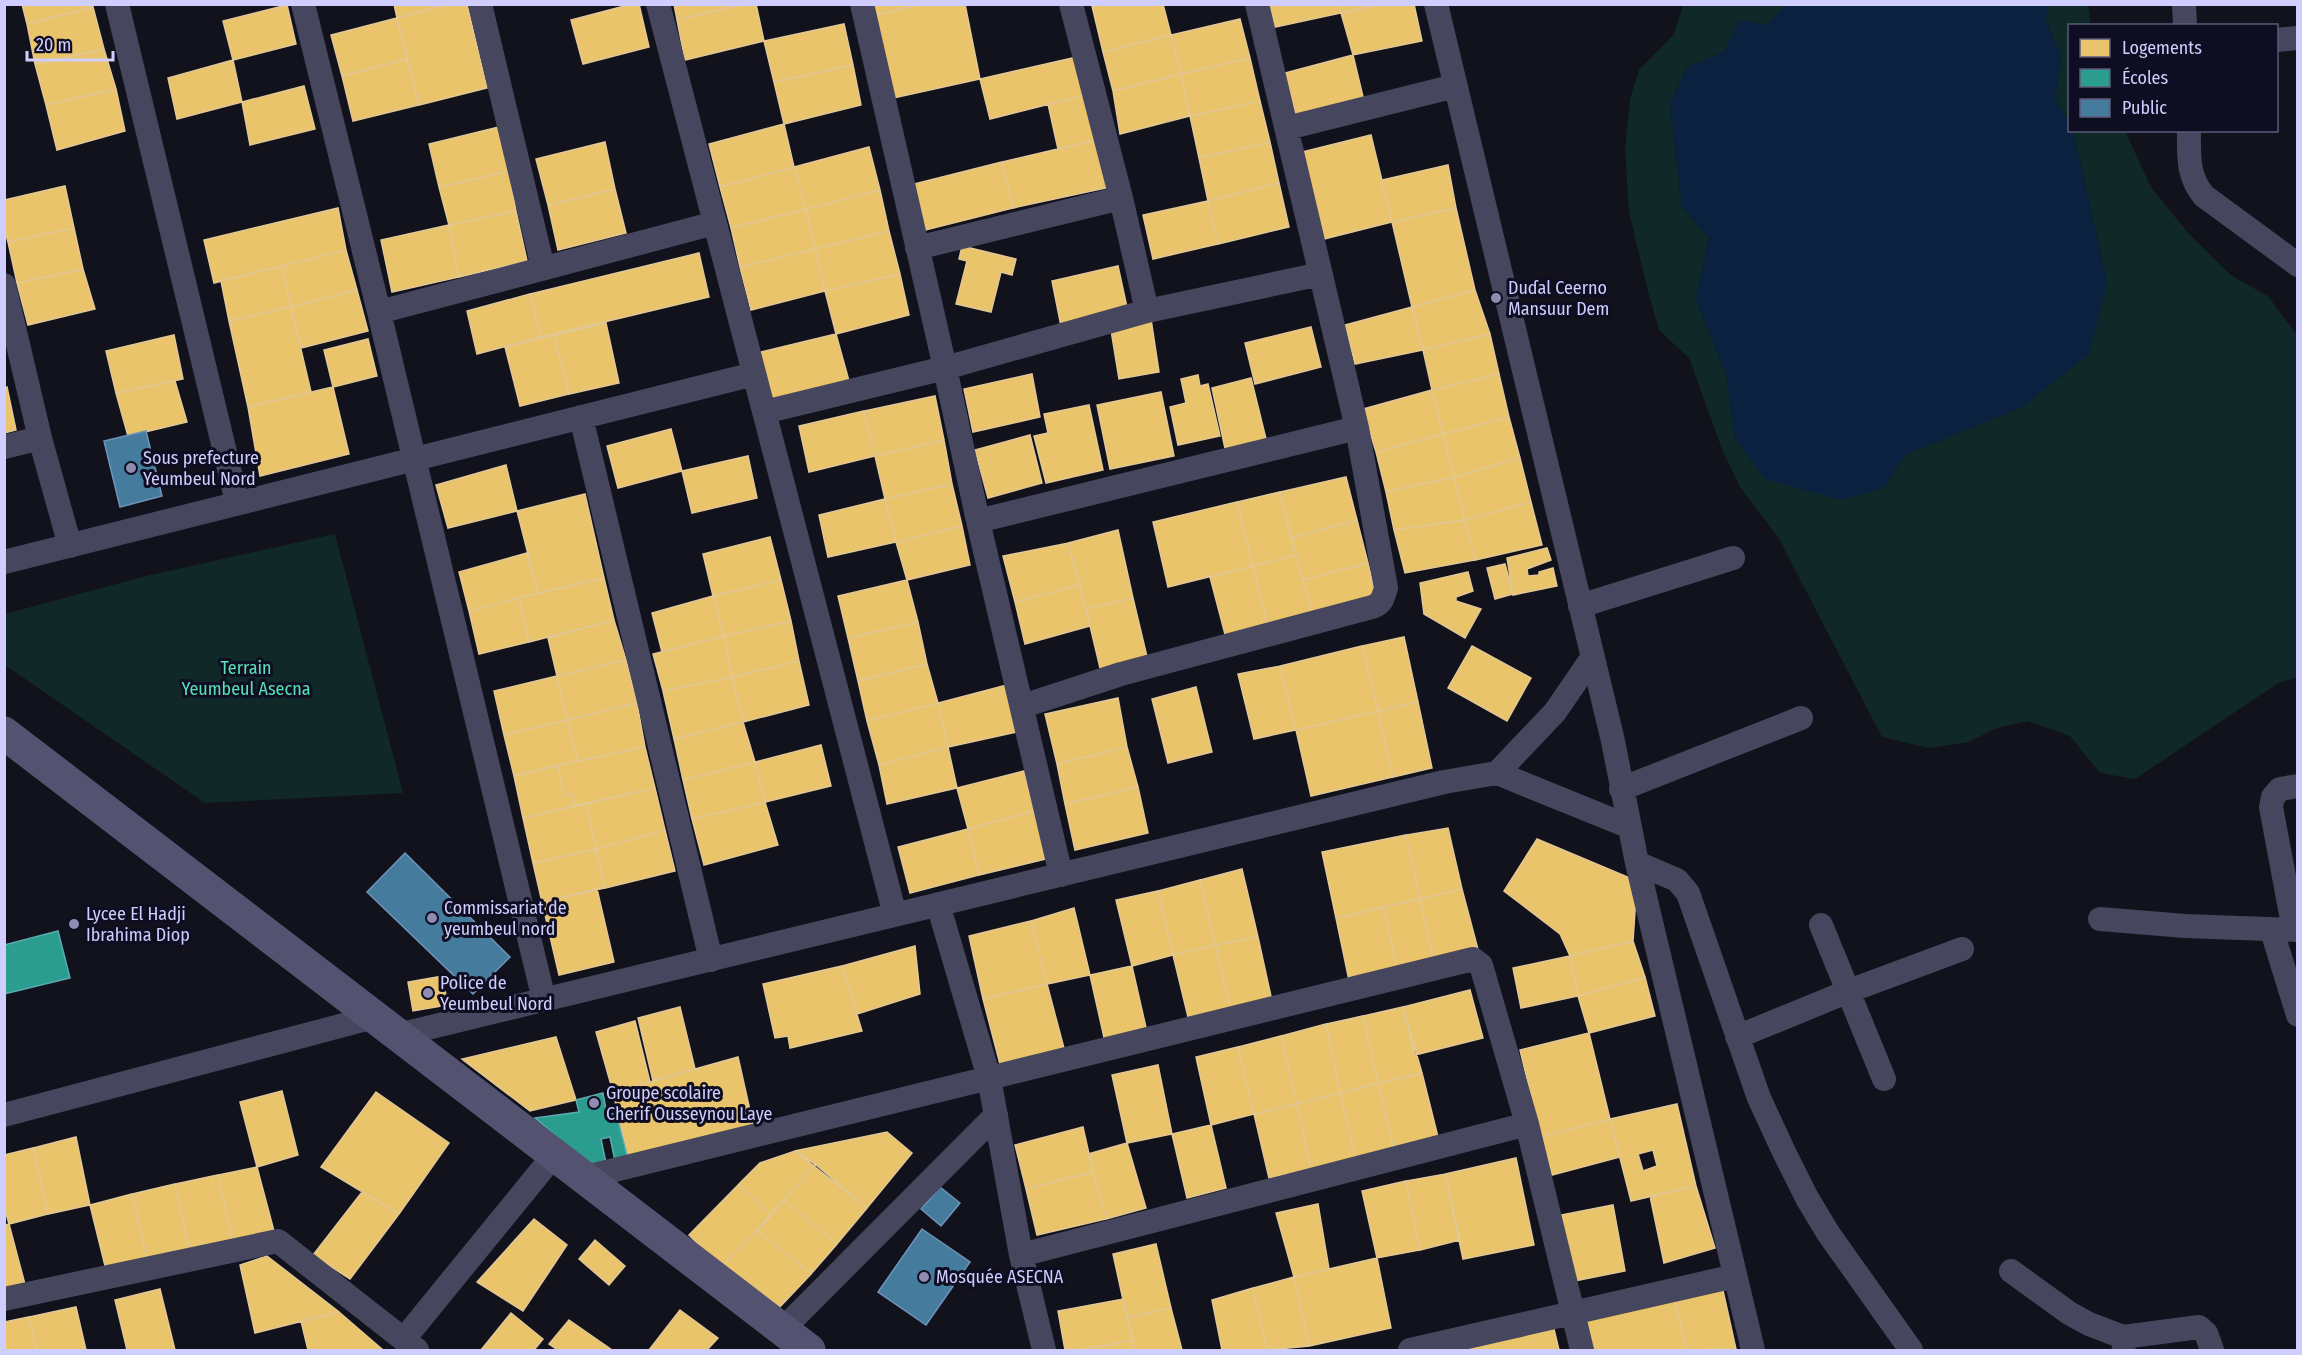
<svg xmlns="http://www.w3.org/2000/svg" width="2302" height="1355" font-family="'Fira Sans Condensed',sans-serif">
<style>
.green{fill:#102827}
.water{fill:#0b2140}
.homes{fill:#e9c46a;stroke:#e2c797;stroke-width:1.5;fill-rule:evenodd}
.schools{fill:#2a9d8f;stroke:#5cabb1;stroke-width:1.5}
.public{fill:#457b9d;stroke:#6f94ba;stroke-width:1.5}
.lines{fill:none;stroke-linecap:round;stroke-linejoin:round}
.street{stroke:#46475e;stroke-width:24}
.secondary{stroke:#535371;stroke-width:33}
.poi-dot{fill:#8e8cb0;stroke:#0f0d21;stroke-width:2}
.labels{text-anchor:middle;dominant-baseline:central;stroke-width:6;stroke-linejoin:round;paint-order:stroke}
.poi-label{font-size:18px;fill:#d0cdff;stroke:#0f0d21;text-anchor:start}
.park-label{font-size:18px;fill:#57e1b6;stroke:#0f0d21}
</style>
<rect width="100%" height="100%" fill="#12121d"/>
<path class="green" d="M1683,5H1788L1765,25L1740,21L1724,52L1688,67L1670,104L1682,207L1709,238L1696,299L1726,374L1735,439L1884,488L1905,455L2024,406L2107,283L2073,131H2125L2151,187L2188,233L2232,276L2268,296L2297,335V678L2280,682L2135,779L2100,773L2070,736L2028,721L1997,728L1969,742L1929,748L1882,737L1778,537L1740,487L1722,449L1689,358L1659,330L1648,291L1629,212L1625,150L1630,99L1639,70L1674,34Z
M2047,5H2088L2091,25L2070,26L2069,123L2055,98L2061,56L2046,22Z
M335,534L403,793L205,803L5,665V614L146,576Z"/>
<path class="water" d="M1788,4L2047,5L2046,22L2061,56L2055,98L2069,123L2070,130L2073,131L2107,283L2089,354L2024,406L1905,455L1884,488L1841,500L1765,479L1735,439L1726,374L1696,299L1709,238L1682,207L1670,104L1688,67L1724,52L1740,20L1765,25Z"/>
<path class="homes" d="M22,4H92L93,7L27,24Z
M394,4H448L397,18Z
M448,4H467L487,88L419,105L397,18Z
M632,4H639L649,47L583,64L571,20Z
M674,4H744L677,20Z
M744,4H756L764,41L685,60L677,20Z
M874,4H923L876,15Z
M923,4H965L980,79L893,98L876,15Z
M1100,4H1163L1171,35L1103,52L1092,6Z
M1269,4H1339L1341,13L1275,27Z
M1339,4H1380L1341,13Z
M1380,4H1414L1422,41L1353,55L1341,13Z
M287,5L296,44L233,60L223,21Z
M93,7L104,49L35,64L27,24Z
M397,18L407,59L342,76L331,35Z
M1240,19L1250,58L1181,74L1171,35Z
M844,24L853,65L774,82L764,41Z
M1171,35L1181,74L1113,91L1103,52Z
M104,49L116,89L46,105L35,64Z
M1353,55L1364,101L1296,116L1285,73Z
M1077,57L1086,95L990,119L980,79Z
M1250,58L1260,101L1190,116L1181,74Z
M407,59L419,105L353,121L342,76Z
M233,60L242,102L177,119L168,78Z
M853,65L861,105L784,124L774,82Z
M1181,74L1190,116L1120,134L1113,91Z
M304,86L315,129L250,145L242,102Z
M116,89L125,131L57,150L46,105Z
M1086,95L1096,140L1058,149L1048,104Z
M1260,101L1270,142L1199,158L1190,116Z
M784,124L794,167L720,187L709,144Z
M499,127L509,171L439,187L429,144Z
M1371,135L1392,222L1324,239L1302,152Z
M1096,140L1106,188L1013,208L1002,162Z
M605,142L615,189L548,205L536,159Z
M1270,142L1279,183L1208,201L1199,158Z
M869,147L880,190L806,209L794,167Z
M1002,162L1013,208L925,230L914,184Z
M1448,165L1456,208L1392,222L1382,180Z
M794,167L806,209L731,228L720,187Z
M509,171L516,211L449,225L439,187Z
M1279,183L1289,227L1218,244L1208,201Z
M65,186L74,228L8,242L4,228V200Z
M615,189L626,233L558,250L548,205Z
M880,190L889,231L815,249L806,209Z
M1208,201L1218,244L1153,259L1143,215Z
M338,208L346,250L214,283L204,240Z
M1456,208L1475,290L1412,307L1392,222Z
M806,209L815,249L740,267L731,228Z
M516,211L527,261L459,277L449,225Z
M449,225L459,277L392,292L381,240Z
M74,228L83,269L17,283L8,242Z
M889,231L900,274L825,291L815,249Z
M962,246L1016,259L1012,275L1001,272L991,312L956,304L967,261L959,259Z
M815,249L825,291L751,310L740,267Z
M346,250L357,290L291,307L282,266Z
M699,253L709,297L541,337L530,294Z
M282,266L291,307L229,321L221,281Z
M1118,266L1128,312L1061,326L1052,281Z
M83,269L95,309L28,325L17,283Z
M900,274L909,315L836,334L825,291Z
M357,290L368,331L301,348L291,307Z
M1475,290L1490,334L1423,350L1412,307Z
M530,294L541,337L477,354L467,311Z
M291,307L311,392L248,407L229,321Z
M1412,307L1423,350L1355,364L1345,325Z
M1151,319L1159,372L1119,379L1110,324Z
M606,323L619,383L569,394L554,335Z
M1311,327L1321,367L1255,384L1245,343Z
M836,334L849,381L768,400L757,353Z
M1490,334L1499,374L1432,390L1423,350Z
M174,335L183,379L116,393L106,351Z
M554,335L569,394L520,406L505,347Z
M368,339L377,376L333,387L324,350Z
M1032,374L1040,417L973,432L964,389Z
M1499,374L1509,417L1443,434L1432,390Z
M1198,375L1200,386L1208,384L1220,436L1178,445L1170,407L1186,403L1181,379Z
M1251,378L1267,443L1226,453L1212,388Z
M175,381L187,422L128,436L116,393Z
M7,387L16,430L4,433V388Z
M333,387L349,454L260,476L248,407Z
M1432,390L1443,434L1376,452L1363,409Z
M1161,392L1174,456L1110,469L1097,405Z
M935,396L944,440L875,456L864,411Z
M1089,405L1103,470L1046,483L1034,436L1048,433L1044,414Z
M864,411L875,456L809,472L799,426Z
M1509,417L1520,458L1454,477L1443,434Z
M671,429L682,471L618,488L607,446Z
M1443,434L1454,477L1386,492L1376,452Z
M1030,435L1042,483L988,498L975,450Z
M944,440L952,484L885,499L875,456Z
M748,456L757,498L692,513L682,471Z
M1520,458L1531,502L1465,520L1454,477Z
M506,465L517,511L448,528L436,485Z
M1346,477L1357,520L1291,538L1280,492Z
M1454,477L1465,520L1394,530L1386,492Z
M952,484L962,526L896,542L885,499Z
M1280,492L1296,555L1253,566L1237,502Z
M585,494L604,578L538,593L517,511Z
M885,499L896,542L828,557L819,515Z
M1237,502L1253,566L1168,587L1153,522Z
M1531,502L1542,545L1475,560L1465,520Z
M1357,520L1368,563L1303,580L1291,538Z
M1465,520L1475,560L1405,573L1394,530Z
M962,526L970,565L907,580L896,542Z
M1118,530L1133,598L1086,609L1068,543Z
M770,537L781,580L713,596L703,554Z
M1068,543L1080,585L1015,602L1003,556Z
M1547,548L1551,560L1527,569L1528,576L1539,575V572L1553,568L1557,586L1513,595L1507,558Z
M527,553L538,593L469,611L459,572Z
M1296,555L1314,621L1268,627L1253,566Z
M1368,563L1378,605L1314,621L1303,580Z
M1505,564L1513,594L1495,599L1487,568Z
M1253,566L1268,627L1226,638L1210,577Z
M1468,572L1473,591L1456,597V601L1481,609L1465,638L1424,614L1420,583Z
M604,578L614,620L529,642L519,598Z
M781,580L791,621L724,636L713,596Z
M907,580L918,622L848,638L838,596Z
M1080,585L1090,626L1025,644L1015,602Z
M713,596L724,636L662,652L652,613Z
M519,598L529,642L479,654L469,611Z
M1133,598L1148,661L1101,672L1086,609Z
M614,620L626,660L557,676L548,638Z
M791,621L799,661L732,677L724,636Z
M918,622L927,664L858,681L848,638Z
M724,636L732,677L663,691L653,654Z
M1404,637L1418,702L1378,711L1362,646Z
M1362,646L1378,711L1296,730L1280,666Z
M1472,646L1531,678L1507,721L1448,688Z
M626,660L637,703L567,720L557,676Z
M799,661L809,705L743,722L732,677Z
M927,664L938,703L867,721L858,681Z
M1280,666L1296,730L1254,739L1238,674Z
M557,676L567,720L504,735L494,691Z
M732,677L743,722L674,739L663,691Z
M1007,685L1017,732L948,747L938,703Z
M1196,687L1212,752L1168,763L1152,699Z
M1118,698L1127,747L1057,764L1045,714Z
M1418,702L1432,768L1393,777L1378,711Z
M637,703L645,747L578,761L567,720Z
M938,703L948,747L879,765L867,721Z
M1378,711L1393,777L1311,796L1296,730Z
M567,720L578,761L514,776L504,735Z
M743,722L755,762L683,780L674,739Z
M821,745L831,786L765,802L755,762Z
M645,747L655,788L576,806L573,794L564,796L558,765Z
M948,747L957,788L887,804L879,765Z
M1127,747L1138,787L1065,804L1057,764Z
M755,762L765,802L692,819L683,780Z
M558,765L564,796L573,794L576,806L523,818L514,776Z
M1024,771L1034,811L968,829L957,788Z
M1138,787L1148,833L1075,850L1065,804Z
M655,788L665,830L596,849L586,803Z
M765,802L778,845L704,865L692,819Z
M586,803L596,849L533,863L523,818Z
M1034,811L1046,859L979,875L968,829Z
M1448,828L1462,889L1420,899L1406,835Z
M968,829L979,875L910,893L898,847Z
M665,830L675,871L605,888L596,849Z
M1406,835L1420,899L1336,918L1322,852Z
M1537,839L1637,881L1633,941L1570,956L1560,934L1504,891Z
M596,849L605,888L542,902L533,863Z
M1242,869L1258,937L1215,945L1200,880Z
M1200,880L1215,945L1173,955L1158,891Z
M597,889L614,962L559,975L542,902Z
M1462,889L1480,957L1435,967L1420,899Z
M1158,891L1173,955L1132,966L1116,900Z
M1420,899L1435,967L1398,975L1384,907Z
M1384,907L1398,975L1350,985L1336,918Z
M1074,908L1090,975L1047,984L1031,921Z
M1031,921L1047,984L983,999L969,936Z
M1258,937L1272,1001L1231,1011L1215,945Z
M1633,941L1645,977L1578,996L1570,956Z
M1215,945L1231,1011L1189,1021L1173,955Z
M915,946L920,994L857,1014L842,966Z
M1570,956L1578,996L1521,1008L1513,968Z
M842,966L862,1031L790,1048L788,1036L775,1038L763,984Z
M1132,966L1147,1032L1105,1042L1090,975Z
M442,976L448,1005L413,1011L408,982Z
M1645,977L1655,1016L1589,1033L1578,996Z
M1047,984L1065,1052L1001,1068L983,999Z
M1470,990L1483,1038L1415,1055L1403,1007Z
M680,1007L695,1069L653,1081L638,1018Z
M1403,1007L1422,1073L1378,1083L1363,1016Z
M1363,1016L1378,1083L1340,1093L1326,1024Z
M635,1021L650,1082L613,1092L596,1032Z
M1326,1024L1340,1093L1297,1104L1281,1036Z
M1589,1033L1610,1119L1541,1137L1520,1050Z
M1281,1036L1297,1104L1254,1114L1238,1047Z
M556,1037L576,1100L530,1111L462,1059Z
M1238,1047L1254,1114L1211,1125L1196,1057Z
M738,1057L754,1128L628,1159L613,1092Z
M1158,1065L1172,1134L1127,1143L1112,1075Z
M1422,1073L1438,1137L1394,1149L1378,1083Z
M1378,1083L1394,1149L1356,1159L1340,1093Z
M282,1091L298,1155L257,1167L240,1102Z
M376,1092L449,1143L399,1214L321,1167Z
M1340,1093L1356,1159L1311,1169L1297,1104Z
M1297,1104L1311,1169L1269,1178L1254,1114Z
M1677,1104L1696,1186L1631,1201L1610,1119ZM1653,1150L1657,1166L1643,1171L1638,1154Z
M1610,1119L1620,1157L1552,1175L1541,1137Z
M1211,1125L1226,1188L1187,1198L1172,1134Z
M1083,1127L1093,1172L1026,1189L1015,1145Z
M887,1132L912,1153L867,1208L795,1151Z
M76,1137L90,1205L48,1214L33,1148Z
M1127,1143L1146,1208L1106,1219L1088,1154Z
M33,1148L48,1214L9,1224L4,1206V1155Z
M795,1151L815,1164L771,1216L739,1184L760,1163Z
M1516,1158L1534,1245L1463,1259L1445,1174Z
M815,1164L867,1208L837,1244L784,1200Z
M257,1167L275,1235L233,1243L218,1175Z
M1093,1172L1106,1219L1037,1235L1026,1189Z
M1445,1174L1460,1240L1420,1250L1406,1181Z
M218,1175L233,1243L190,1252L175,1184Z
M1406,1181L1420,1250L1377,1258L1362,1191Z
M175,1184L190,1252L148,1263L132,1194Z
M739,1184L771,1216L721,1267L689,1235Z
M1696,1186L1715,1248L1664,1263L1650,1196Z
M362,1192L399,1214L350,1279L313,1255Z
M132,1194L148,1263L107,1274L90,1205Z
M784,1200L837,1244L811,1274L757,1230Z
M1318,1204L1329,1269L1294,1277L1276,1213Z
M1613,1205L1625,1271L1574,1281L1561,1215Z
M534,1219L567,1245L523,1311L477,1282Z
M9,1224L27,1292L4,1298V1225Z
M757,1230L811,1274L777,1310L721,1267Z
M595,1240L625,1266L609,1285L579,1259Z
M1156,1244L1171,1308L1127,1318L1113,1254Z
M267,1256L339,1312L255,1333L240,1265Z
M1377,1258L1391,1328L1309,1346L1294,1277Z
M1294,1277L1309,1346L1267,1350L1253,1288Z
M1722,1286L1736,1349L1687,1350L1674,1297Z
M1253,1288L1267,1350H1222L1212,1300Z
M160,1289L175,1350H127L115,1300Z
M1674,1297L1687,1350H1592L1584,1317Z
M1123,1299L1133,1340L1080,1350H1065L1058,1311Z
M76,1307L86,1350H37L29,1317Z
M1171,1308L1182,1350H1135L1127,1318Z
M680,1310L718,1338L707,1350H649Z
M339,1312L383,1350H308L301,1321Z
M511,1313L543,1339L534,1350H481Z
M29,1317L37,1350H4V1322Z
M569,1320L612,1350H558L549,1344Z
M1553,1325L1559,1350H1486L1484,1342Z
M1133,1340L1135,1350H1080Z
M1484,1342L1486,1350H1450Z"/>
<path class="schools" d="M58,931L70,978L4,994V945Z
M603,1093L607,1115L616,1113L628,1159L615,1161L610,1137L601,1139L606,1163L592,1166L535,1118L579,1112L576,1100Z"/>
<path class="public" d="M146,431L162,496L120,507L104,441Z
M405,853L510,957L473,994L367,892Z
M940,1187L960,1203L941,1226L921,1209Z
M922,1229L970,1262L926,1325L878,1292Z"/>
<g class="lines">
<path class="street" d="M117,4L237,502
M303,4L379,312L544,1000
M480,4L543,268
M658,4L895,915
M862,4L945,368L978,521L1061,875
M1071,4L1121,198L1147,311
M1436,4L1613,741L1637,863L1753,1350
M2184,4L2185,26
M2276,40L2298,38
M1287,128L1455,86
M2189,130C2189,155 2187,176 2204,196L2298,265
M917,248L1121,198
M4,285L40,438L70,546
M379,312L715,223
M764,412L945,368L1147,311L1321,274
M581,417L711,960
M4,447L40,438
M978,521L1357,428
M4,562L754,374
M1580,606L1733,558
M1023,706L1121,674L1372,607C1382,604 1383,598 1386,588L1357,428L1257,4
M1497,773L1555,712L1592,658
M1621,789L1801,718
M1637,863L1677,880L1688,893L1759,1098L1784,1152L1807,1198L1828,1233L1911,1350
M938,904L989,1078L1021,1255L1044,1350
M2100,919L2185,926L2298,930
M1821,925L1884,1079
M2294,930L2271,807L2273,797L2280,789L2298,786
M2272,931L2298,1015
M398,1035L1444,782L1497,773L1630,827
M1737,1037L1849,991L1962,949
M4,1115L374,1017
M582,1178L1473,959L1481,965L1527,1124L1582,1350
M1021,1255L1527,1124
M2011,1271L2069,1313L2089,1324L2123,1337L2124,1350
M4,1299L278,1241L417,1350
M782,1330L996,1115
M2123,1337L2199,1327L2206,1333L2212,1350
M404,1339L554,1155
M1410,1350L1735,1276"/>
<path class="secondary" d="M4,733L809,1350"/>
</g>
<g class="poi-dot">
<circle cx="1496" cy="298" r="6"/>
<circle cx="131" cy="468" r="6"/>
<circle cx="432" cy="918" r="6"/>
<circle cx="74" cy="924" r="6"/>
<circle cx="428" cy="993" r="6"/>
<circle cx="594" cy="1103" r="6"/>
<circle cx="924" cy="1277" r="6"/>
</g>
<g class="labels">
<g class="poi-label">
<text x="1508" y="288">Duɗal Ceerno<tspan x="1508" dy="21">Mansuur Dem</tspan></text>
<text x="143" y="458">Sous prefecture<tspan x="143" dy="21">Yeumbeul Nord</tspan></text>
<text x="444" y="908">Commissariat de<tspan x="444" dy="21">yeumbeul nord</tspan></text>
<text x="86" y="914">Lycee El Hadji<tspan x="86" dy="21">Ibrahima Diop</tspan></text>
<text x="440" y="983">Police de<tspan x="440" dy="21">Yeumbeul Nord</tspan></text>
<text x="606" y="1093">Groupe scolaire<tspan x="606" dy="21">Cherif Ousseynou Laye</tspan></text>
<text x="936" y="1277">Mosquée ASECNA</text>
</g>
<g class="park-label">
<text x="246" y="668">Terrain<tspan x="246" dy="21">Yeumbeul Asecna</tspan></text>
</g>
</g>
<rect width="2302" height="1355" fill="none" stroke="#d0cdff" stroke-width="12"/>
<rect x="2068" y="24" width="210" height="108" fill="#0f0d21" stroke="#5c5a7a" stroke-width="1.5"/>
<rect x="2080" y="39" width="30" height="18" fill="#e9c46a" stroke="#5c5a7a" stroke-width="1.5"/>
<text x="2122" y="54" font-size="18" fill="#d0cdff">Logements</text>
<rect x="2080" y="69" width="30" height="18" fill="#2a9d8f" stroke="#5c5a7a" stroke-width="1.5"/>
<text x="2122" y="84" font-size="18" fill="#d0cdff">Écoles</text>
<rect x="2080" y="99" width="30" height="18" fill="#457b9d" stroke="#5c5a7a" stroke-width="1.5"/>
<text x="2122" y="114" font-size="18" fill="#d0cdff">Public</text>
<path d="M27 51v9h86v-9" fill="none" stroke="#d0cdff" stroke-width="3"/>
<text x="36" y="51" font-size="18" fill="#d0cdff" stroke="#0f0d21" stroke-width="4.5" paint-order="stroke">20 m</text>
</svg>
